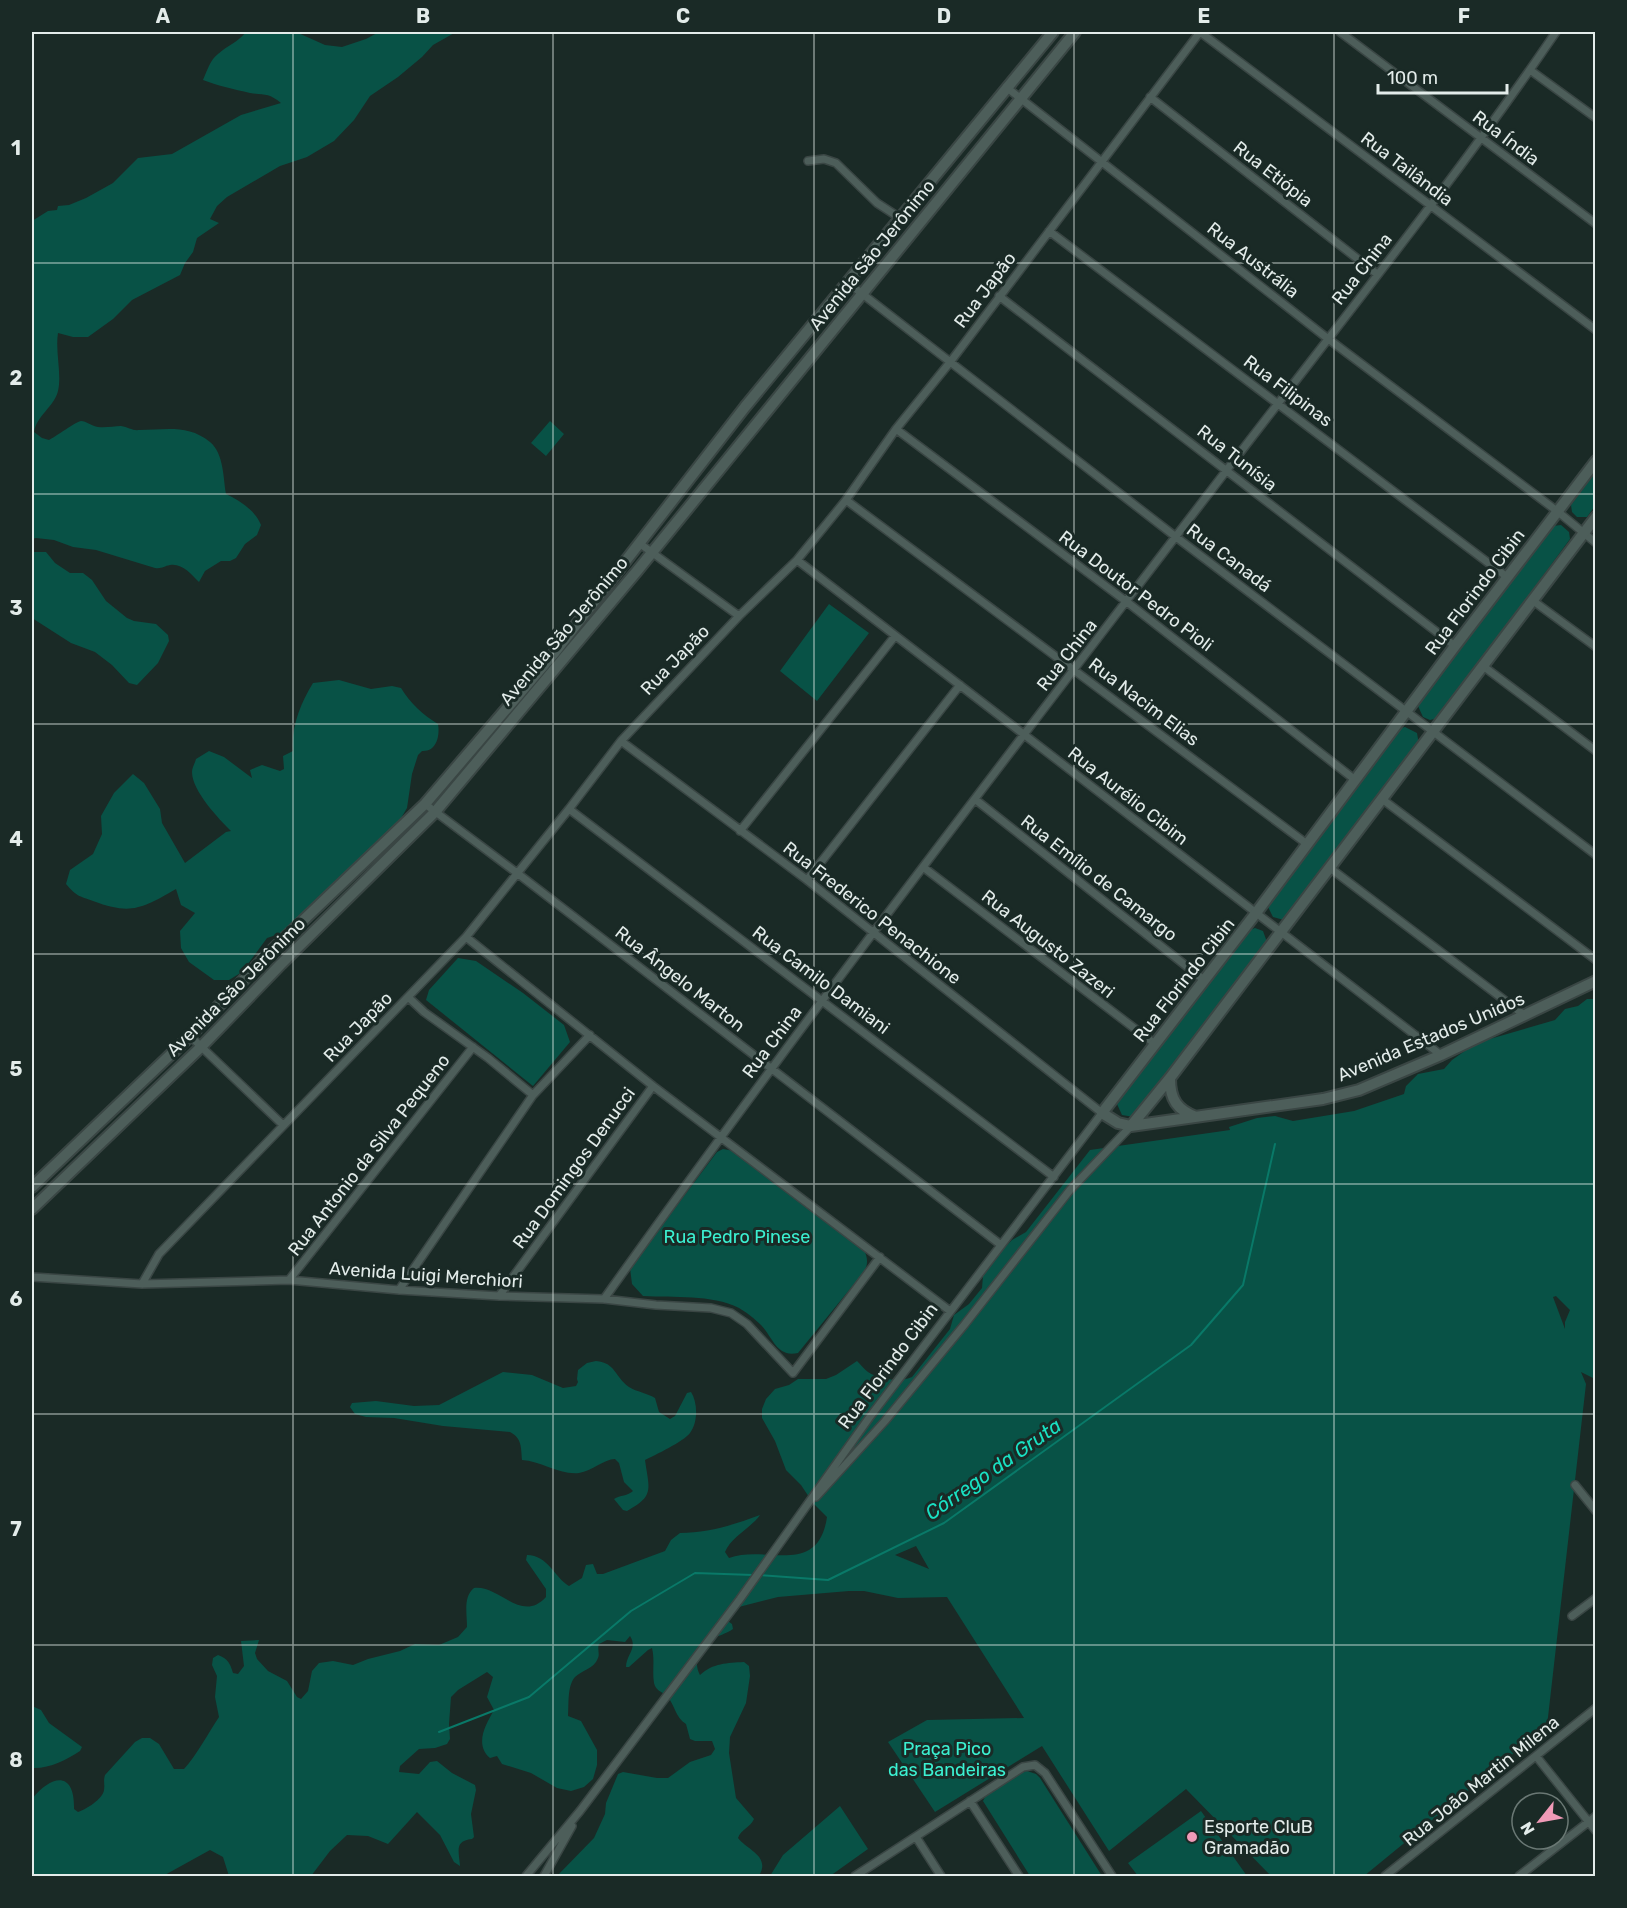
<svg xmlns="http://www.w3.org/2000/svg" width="1627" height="1908" font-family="Rubik,sans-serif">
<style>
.green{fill:#085246;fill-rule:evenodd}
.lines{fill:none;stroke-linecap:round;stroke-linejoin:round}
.stream{stroke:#097968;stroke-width:2}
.street-casing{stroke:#3a4644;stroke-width:10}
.secondary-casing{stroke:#3a4644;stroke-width:14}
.street{stroke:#4d5e5a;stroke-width:7}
.secondary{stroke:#4d5e5a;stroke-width:10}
.grid{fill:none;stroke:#e3ecea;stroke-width:1.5;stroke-opacity:0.55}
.poi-dot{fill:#f09ab7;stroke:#1a2a26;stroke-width:2}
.labels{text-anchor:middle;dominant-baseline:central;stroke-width:6;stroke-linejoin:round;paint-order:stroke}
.street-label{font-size:18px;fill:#e3ecea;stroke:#1a2a26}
.park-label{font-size:18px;fill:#3bf0d1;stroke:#1a2a26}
.poi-label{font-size:18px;fill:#e3ecea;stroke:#1a2a26;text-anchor:start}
.water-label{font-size:20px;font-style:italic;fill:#19e0c2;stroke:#1a2a26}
.neatline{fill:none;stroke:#e3ecea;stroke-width:2}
.grid-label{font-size:20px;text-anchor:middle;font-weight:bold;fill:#e3ecea}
</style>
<rect width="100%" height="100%" fill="#1a2a26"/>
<path class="green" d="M246,32H296L325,45L342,47L366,39L379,32H456L433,45L422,57L398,77L370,96L354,120L334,141L307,157L280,166L227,197L217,206L210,219L219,223L197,238L193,252L185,263L180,275L132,300L113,319L88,337H73L58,333C55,352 62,373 58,391C54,407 37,415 34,432L42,438L49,440C55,437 77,421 81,421C86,421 92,426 98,427C106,428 114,426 121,426C128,427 133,431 139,430C165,430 188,424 210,442C224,454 223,477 226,494C240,501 255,510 261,525L257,535L245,544L236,558L230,561H221L205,571L199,582C191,574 182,563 170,565C164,566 162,569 155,568L96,550L73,547L54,540L36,538L32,539V414L33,411L32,401V221L48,211L57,210L58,206L69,205L86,198L113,183L138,158L172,154L241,115L281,103C269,93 265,95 250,93C234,89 218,86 203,80C207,71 210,60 218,54C228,45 237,43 246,32Z
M550,421L564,434L546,456L531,443Z
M1595,473V506L1587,517H1577L1572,512L1571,505Z
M1561,525L1569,532L1570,539L1438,718L1430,720L1423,717L1418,706L1553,526Z
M32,552H46L55,563L70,573H83L92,580L106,601L127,618L134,621L156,624L168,635L169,641L158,663L137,685L129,683L112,665L95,652L71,643L32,618Z
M829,604L869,633L817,701L780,671Z
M339,680L371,689L392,686L401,688C411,704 422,714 438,724C440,735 437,752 422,751L418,755L412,774L407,808L394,830L354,870L341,877L329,896L282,933L267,938L242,972L229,980H214L189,962L181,948L180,931L195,913L181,905L176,889C141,909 131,915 93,901C79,896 76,896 66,884L70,870L93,854L102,834L101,816L114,793L133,774L144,783L160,809L162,823L185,863L226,832L231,831C219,819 192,791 192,772C192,768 195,763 196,759L209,751L224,757L252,778L250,770L262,765L280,771L284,769L283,756L293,751C291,728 300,704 313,683Z
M1405,727L1417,733L1419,745L1284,920L1273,917L1268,907L1401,728Z
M1255,928L1263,931L1267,942L1134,1117L1122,1115L1117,1104L1248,931Z
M458,958L476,961L523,993L564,1025L570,1042L533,1086L426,1000L429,990Z
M1587,999H1595V1379L1581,1372L1586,1384L1547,1726L1364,1876H1271L1186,1789L1109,1851L1042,1746L935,1812L888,1742L927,1720L1024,1718L947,1597L898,1598L864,1591H849L778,1597L727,1610L725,1619L732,1624L733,1629C726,1634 717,1636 710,1640C699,1649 693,1663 700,1675C713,1663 727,1663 744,1662L749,1666L750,1676L746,1703L730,1737L729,1753L736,1798L754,1819C750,1828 741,1829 738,1838C747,1850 771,1856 759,1876H557L594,1838L605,1814L606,1803L618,1774L623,1772L657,1778H668L690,1762L711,1755L715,1749L712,1741H695L690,1739L686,1724C675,1717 675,1705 667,1696C661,1691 656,1691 654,1683C652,1671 655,1660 652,1648L648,1650L629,1667H626C626,1655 638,1648 630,1636L625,1642L607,1640L599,1644C597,1649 600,1654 598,1658C594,1669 582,1670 575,1677C567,1686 569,1704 568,1716L581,1721L597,1750V1765L593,1779L584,1787L571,1791L557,1788L531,1773L502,1764L497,1756L490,1758C474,1744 486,1724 494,1710L487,1697L493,1677L487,1672L458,1690L451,1697L449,1724L450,1739L447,1744L435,1748L419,1749L400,1766L399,1772L419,1774L430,1762L437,1761L452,1773L475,1785L476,1790L471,1814L474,1837L472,1839C454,1841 459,1851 460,1866L454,1862L440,1835L417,1812L388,1844L368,1836L347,1835L330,1851L311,1876H229L223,1857L210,1850L163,1876H32V1799C52,1774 75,1771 74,1809L78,1812C85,1810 103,1799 104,1790C105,1784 103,1781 105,1775L135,1742L142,1738H150L159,1744L174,1769H184C198,1753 207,1735 219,1717L215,1697L217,1676L212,1665L213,1658L218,1655C228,1659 230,1663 233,1673L238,1674L244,1666L241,1641L259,1640L255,1653L257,1659L268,1671L287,1681L297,1697L301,1699L308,1691L312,1671L319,1663L333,1661L353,1665L368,1659L400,1651L415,1644L439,1645L458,1637L467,1627C467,1613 463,1597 474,1588C500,1585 521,1624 546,1597V1589L526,1560L527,1555C548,1555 555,1578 569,1586L582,1578L586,1565L593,1564L597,1574H603L665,1551L671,1540L680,1533C708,1533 733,1525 760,1515C751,1528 731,1537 725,1552L729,1558C765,1544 818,1578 827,1517L813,1503L801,1485L786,1470L775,1441L762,1418V1409L766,1399L775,1389L789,1385L798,1379H826L836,1375L857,1361C860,1364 864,1369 868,1372C879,1379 899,1383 912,1377L950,1329L954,1315L969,1304L982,1288L983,1276L998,1254L1012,1240L1026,1232L1090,1150L1230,1130L1229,1127L1257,1118L1275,1116L1293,1121L1354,1111L1404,1094L1406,1086L1418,1074L1444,1069L1452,1060L1476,1043L1555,1020L1565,1009L1578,1006ZM1556,1296L1570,1310L1565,1322V1329L1553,1297ZM916,1546L929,1569L895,1555Z
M723,1149L734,1151L865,1252C868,1260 868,1266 863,1273L798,1353C777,1358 773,1338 761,1325C755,1319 746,1312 739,1308C711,1294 674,1298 643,1296L632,1284L630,1268L717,1152Z
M596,1361C616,1363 614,1376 629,1387C637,1392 647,1393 655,1398L659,1412L670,1419L675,1416L687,1393L691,1392C698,1403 698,1423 690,1433C683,1442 655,1455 645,1460C649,1489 655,1496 627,1511L623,1510L614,1499C620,1495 628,1496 633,1491L624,1482L619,1463L615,1459C604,1459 592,1471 579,1473C559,1475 541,1461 522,1460C521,1448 522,1438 510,1432L443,1426L394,1418L366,1417L355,1414L350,1407L352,1403L376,1401L414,1406L439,1405L503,1372L532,1375L563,1388L576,1386L578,1382L577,1379L578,1370L587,1363Z
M32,1706L41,1710L49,1723L82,1747L80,1751C66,1760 49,1769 32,1768Z
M1027,1771L1036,1774L1040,1778L1102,1876H1030L983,1801L986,1795L1022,1772Z
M840,1806L868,1849L830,1876H770L783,1855Z
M1201,1811L1247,1876H1138L1128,1863Z"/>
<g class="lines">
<path class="stream" d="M759,1575L828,1580L944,1523L1191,1345L1243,1285L1275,1144
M439,1732L529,1697L631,1611L695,1573L753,1575"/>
<defs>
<path id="street" d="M1200,32L1596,330
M1340,32L1596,224
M1530,70L1596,118
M1006,87L1327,338L1557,511L1596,543
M1150,97L1377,274
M808,161L824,159L836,163L877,203L900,218
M1049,231L1507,577
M847,282L1176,537L1596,855
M999,296L1455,646
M896,429L1127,602L1354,779
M846,500L1307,844
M639,543L739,616
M797,560L1441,1055
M1532,600L1596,647
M1483,666L1596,751
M1382,799L1596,960
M976,800L1204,980
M425,804L517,873L1001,1245
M569,809L1054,1177
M740,831L895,636
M923,867L1155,1044
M1330,868L1524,1015
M807,880L960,685
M466,937L653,1086L950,1311
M408,997L424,1012L488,1058L533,1095
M190,1036L283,1125
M32,1277L142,1284L289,1280L399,1290L499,1296L604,1299L656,1305L711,1308L731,1313L747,1324L793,1373L880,1257
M289,1280L473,1047
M142,1284L159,1254L466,937L569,809L621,741L739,616L797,560L846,500L896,429L951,361L1200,32
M399,1290L533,1095L590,1035
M499,1296L653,1086
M604,1299C804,1018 1016,745 1226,471C1337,326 1453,183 1556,32
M1575,1485L1596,1511
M816,1497L885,1421L965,1324L1070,1190L1131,1126
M1572,1616L1596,1598
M1536,1756L1596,1831
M970,1801L1019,1876
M916,1837L941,1876
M526,1876L580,1811L740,1599L869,1418L1102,1113L807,880L621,741
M544,1876L572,1826
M855,1876L1023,1767L1035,1765L1045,1773L1112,1876
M1385,1876L1596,1708
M1519,1876L1596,1816"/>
<path id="secondary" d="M1596,461L1455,646L1256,913L1102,1113L1118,1123L1131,1126L1323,1099L1359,1090L1441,1055L1596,981
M1170,1079C1170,1099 1177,1110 1196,1117
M1131,1126L1170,1078L1596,517
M32,1187L190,1036L269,953L425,804L555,652L745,407L1053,32
M32,1209L201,1047L281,964L435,812L637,571L1075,32"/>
</defs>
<use href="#street" class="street-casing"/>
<use href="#secondary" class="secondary-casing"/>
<use href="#street" class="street"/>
<use href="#secondary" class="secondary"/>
</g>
<path class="grid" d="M293,32V1876M553,32V1876M814,32V1876M1074,32V1876M1334,32V1876M32,263H1596M32,494H1596M32,724H1596M32,954H1596M32,1184H1596M32,1414H1596M32,1645H1596"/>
<circle class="poi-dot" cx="1192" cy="1837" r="6"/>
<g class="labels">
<g class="street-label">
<text transform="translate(1506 138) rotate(37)">Rua Índia</text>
<text transform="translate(1407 169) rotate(37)">Rua Tailândia</text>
<text transform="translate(1273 174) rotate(38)">Rua Etiópia</text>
<text transform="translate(872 255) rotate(-51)">Avenida São Jerônimo</text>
<text transform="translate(1253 260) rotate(38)">Rua Austrália</text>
<text transform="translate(1362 269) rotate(-52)">Rua China</text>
<text transform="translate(985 290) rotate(-53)">Rua Japão</text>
<text transform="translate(1288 391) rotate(37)">Rua Filipinas</text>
<text transform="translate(1237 458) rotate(38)">Rua Tunísia</text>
<text transform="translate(1229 558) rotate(37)">Rua Canadá</text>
<text transform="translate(1136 591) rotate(37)">Rua Doutor Pedro Pioli</text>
<text transform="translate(1475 592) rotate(-53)">Rua Florindo Cibin</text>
<text transform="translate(564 631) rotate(-50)">Avenida São Jerônimo</text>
<text transform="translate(1067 655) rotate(-52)">Rua China</text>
<text transform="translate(675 660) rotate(-46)">Rua Japão</text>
<text transform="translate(1144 702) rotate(37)">Rua Nacim Elias</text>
<text transform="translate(1128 796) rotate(38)">Rua Aurélio Cibim</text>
<text transform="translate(1099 878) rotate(38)">Rua Emílio de Camargo</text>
<text transform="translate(872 913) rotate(38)">Rua Frederico Penachione</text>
<text transform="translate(1048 944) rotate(38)">Rua Augusto Zazeri</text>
<text transform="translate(680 979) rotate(38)">Rua Ângelo Marton</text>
<text transform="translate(821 980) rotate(37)">Rua Camilo Damiani</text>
<text transform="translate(1184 980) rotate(-52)">Rua Florindo Cibin</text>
<text transform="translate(236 987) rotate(-45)">Avenida São Jerônimo</text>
<text transform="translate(358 1027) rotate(-46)">Rua Japão</text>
<text transform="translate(1431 1037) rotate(-23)">Avenida Estados Unidos</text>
<text transform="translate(772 1042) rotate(-53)">Rua China</text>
<text transform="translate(369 1155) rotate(-52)">Rua Antonio da Silva Pequeno</text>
<text transform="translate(574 1168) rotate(-54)">Rua Domingos Denucci</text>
<text transform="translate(426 1275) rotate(4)">Avenida Luigi Merchiori</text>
<text transform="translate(888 1366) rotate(-53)">Rua Florindo Cibin</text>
<text transform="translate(1481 1781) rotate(-39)">Rua João Martin Milena</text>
</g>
<g class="park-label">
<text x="737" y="1237">Rua Pedro Pinese</text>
<text x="947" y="1749">Praça Pico<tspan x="947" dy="21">das Bandeiras</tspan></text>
</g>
<g class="poi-label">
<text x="1204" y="1827">Esporte CluB<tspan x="1204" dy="21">Gramadão</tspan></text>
</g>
<g class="water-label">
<text transform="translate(993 1469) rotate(-35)">Córrego da Gruta</text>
</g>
</g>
<rect width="1627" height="1908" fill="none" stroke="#1a2a26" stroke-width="66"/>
<g transform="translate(1540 1821) rotate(239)"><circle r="28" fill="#1a2a26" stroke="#6a7874" stroke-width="1.5"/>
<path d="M0-4.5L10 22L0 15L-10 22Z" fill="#f09ab7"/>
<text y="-9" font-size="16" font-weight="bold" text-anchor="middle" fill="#e3ecea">N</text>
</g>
<path d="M1378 84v9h129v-9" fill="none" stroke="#e3ecea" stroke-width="3"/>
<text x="1387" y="84" font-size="18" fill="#e3ecea" stroke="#1a2a26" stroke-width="4.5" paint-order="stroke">100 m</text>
<rect x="33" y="33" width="1561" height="1842" class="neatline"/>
<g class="grid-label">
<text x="163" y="23">A</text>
<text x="423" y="23">B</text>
<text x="683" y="23">C</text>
<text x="944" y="23">D</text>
<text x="1204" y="23">E</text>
<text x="1464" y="23">F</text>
<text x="16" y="155">1</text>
<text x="16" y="385">2</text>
<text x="16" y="615">3</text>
<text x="16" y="846">4</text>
<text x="16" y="1076">5</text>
<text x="16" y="1306">6</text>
<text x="16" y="1536">7</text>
<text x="16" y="1767">8</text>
</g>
</svg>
